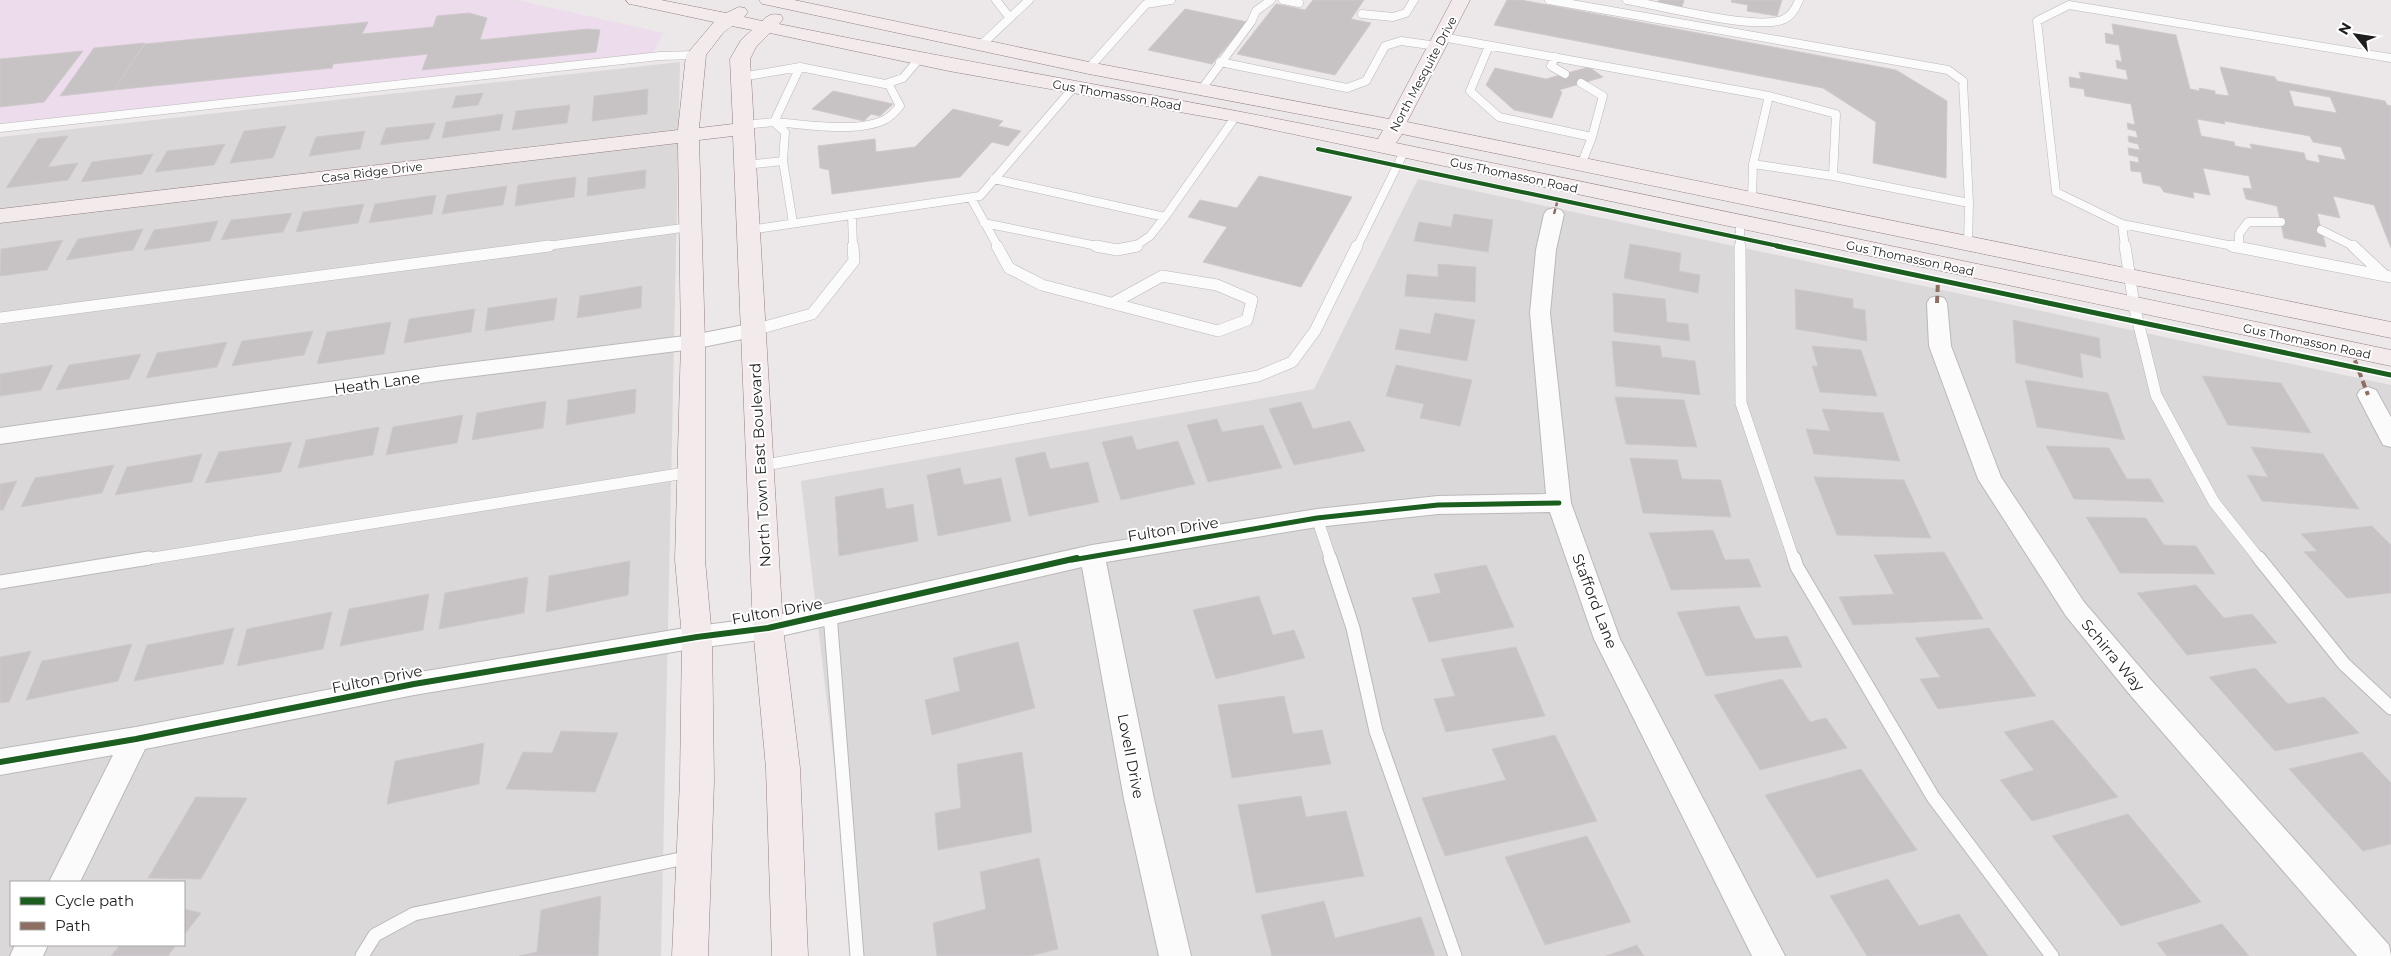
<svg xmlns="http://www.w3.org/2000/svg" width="2391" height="956" font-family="Montserrat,sans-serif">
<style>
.residential{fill:#dbd8da;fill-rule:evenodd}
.commercial{fill:#edddec}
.building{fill:#c7c3c5;stroke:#cfc8cc;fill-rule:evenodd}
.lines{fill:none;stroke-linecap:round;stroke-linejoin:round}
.lane-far2-casing{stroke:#bab8b9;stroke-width:9}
.lane-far1-casing{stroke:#bab8b9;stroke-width:12}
.lane-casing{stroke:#bab8b9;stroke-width:15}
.street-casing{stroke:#bab8b9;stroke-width:2}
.secondary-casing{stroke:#958181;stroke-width:1}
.lane-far2{stroke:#fcfbfc;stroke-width:8}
.lane-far1{stroke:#fcfbfc;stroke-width:11}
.lane{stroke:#fcfbfc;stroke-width:13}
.street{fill:#fcfbfc;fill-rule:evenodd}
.secondary{fill:#f3eaeb;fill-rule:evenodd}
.quiet-far1{stroke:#8d6e63;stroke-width:2.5;stroke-dasharray:5.5 2.5;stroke-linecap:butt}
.quiet{stroke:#8d6e63;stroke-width:4;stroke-dasharray:7 4;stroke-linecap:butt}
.cycleway-far2-casing{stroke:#fff;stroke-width:6}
.cycleway-far1-casing{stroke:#fff;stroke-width:8}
.cycleway-casing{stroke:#fff;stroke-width:9}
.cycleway-far2{stroke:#1b5e20;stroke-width:4}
.cycleway-far1{stroke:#1b5e20;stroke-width:5}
.cycleway{stroke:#1b5e20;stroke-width:6}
.labels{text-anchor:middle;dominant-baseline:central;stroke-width:4;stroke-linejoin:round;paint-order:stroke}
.far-street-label{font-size:12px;fill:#1e1e1e;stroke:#fff}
.street-label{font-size:15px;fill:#1e1e1e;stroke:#fff}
</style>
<rect width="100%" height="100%" fill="#ece7e9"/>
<path class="residential" d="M680,62L661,956H0V137ZM11,882H184V945H11Z
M1418,179L2391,385V956H857L801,481L1314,389Z"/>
<path class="commercial" d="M0,0H517L663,33L652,55L0,131Z"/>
<path class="building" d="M1313,0H1364L1351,19L1371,23L1335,75L1237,54L1276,4L1305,10Z
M1507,0H1521L1896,70L1947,101L1946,178L1873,163L1876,122L1823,88L1494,25Z
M1659,0H1684L1682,7L1658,2Z
M1732,0H1782L1777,16L1747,11L1748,5L1731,2Z
M1185,9L1247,22L1212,64L1148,50Z
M469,13L487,18L480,40L587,29L600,30L596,52L422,70L428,54L333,64L332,68L114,90L145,44L368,22L362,34L433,27L437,16Z
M2112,24L2176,35L2190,89L2200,91L2199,88L2215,91V94L2229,96L2220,67L2275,77L2277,81L2385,101L2387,105L2391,106V248L2374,205L2333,196L2340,218L2317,213L2326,247L2284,238L2277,206L2246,199L2243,188L2252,189L2249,176L2203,168L2210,195L2193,192L2194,198L2164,192L2160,186L2143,183L2141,172L2131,171L2130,161L2139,163L2138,157L2129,155L2128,148L2140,150L2138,144L2129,142L2128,136L2138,138L2136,131L2128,129L2127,123L2135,125L2131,104L2085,96L2084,89L2070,87L2069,77L2081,79L2079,72L2128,80L2126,70L2117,68L2116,60L2122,62L2119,45L2106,43L2105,33L2114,35ZM2289,90L2330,97L2337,113L2294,106ZM2197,119L2225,124L2224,121L2310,136L2313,142L2341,147L2346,160L2318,155L2320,163L2306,160L2304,153L2250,144L2252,149L2235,146L2234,142L2201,136Z
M145,43L114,90L60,96L94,48Z
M83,51L44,102L0,107V59Z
M1589,67L1603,77L1559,90L1562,92L1552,118L1514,110L1486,85L1495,68L1546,79Z
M648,89L647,114L592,121L594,96Z
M833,91L893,104L880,116L871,114L864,121L812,109Z
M483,93L478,105L452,108L456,96Z
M570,105L567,123L512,130L516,111Z
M953,109L1003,121L998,126L1021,131L1008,146L992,142L960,177L832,194L829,170L820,168L818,146L875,139L876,152L915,147Z
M503,114L500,130L442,138L446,122Z
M435,123L429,139L380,145L386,128Z
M286,126L273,158L230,163L244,131Z
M365,131L360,149L309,156L316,137Z
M68,136L48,167L78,163L68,180L6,188L38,139Z
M225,144L214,165L155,172L167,151Z
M153,154L142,174L81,182L92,162Z
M646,170L645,188L587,196L588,178Z
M1259,176L1352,197L1301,287L1203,262L1227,227L1188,217L1200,200L1237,208Z
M576,177L574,197L515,206L518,185Z
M507,186L503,205L442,214L447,195Z
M436,195L432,214L369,223L375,204Z
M364,204L358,223L296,232L303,212Z
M292,213L283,232L221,240L231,220Z
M1454,214L1493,220L1488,252L1414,241L1419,222L1451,227Z
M218,221L210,241L144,250L154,230Z
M143,229L133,250L66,260L78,239Z
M63,240L47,270L0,276L1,249Z
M1630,244L1681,253L1679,271L1700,275L1698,293L1624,278Z
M1438,264L1476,267L1475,302L1405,296L1407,274L1438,277Z
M642,286L641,308L577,318L580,296Z
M1795,289L1853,299V308L1865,310L1867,341L1796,329Z
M1613,293L1665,299L1667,322L1688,324L1690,341L1614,332Z
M557,298L554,320L485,331L488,308Z
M475,309L471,332L404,343L409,319Z
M1435,313L1475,320L1467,361L1395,349L1400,329L1430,334Z
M2013,320L2099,338L2101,358L2080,353L2083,378L2016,363Z
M391,322L384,354L317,364L327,332Z
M313,331L304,355L232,366L242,341Z
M1612,341L1660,346L1662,357L1695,361L1700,395L1616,386Z
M227,342L217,367L146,378L157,353Z
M1812,346L1861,350L1877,396L1820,392L1812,366H1818Z
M141,354L129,379L56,390L69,365Z
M53,365L41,390L0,396V374Z
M1396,365L1472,380L1460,426L1420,418L1424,404L1386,396Z
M2202,376L2281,383L2311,433L2228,425Z
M2025,380L2108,393L2125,440L2037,427Z
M636,389L635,413L566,425L568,400Z
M1615,397L1684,400L1697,447L1626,444Z
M546,401L543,428L472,440L477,413Z
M1301,402L1313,429L1350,421L1365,451L1294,465L1269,409Z
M1822,409L1883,413L1900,461L1814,454L1806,429L1830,431Z
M463,415L457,443L386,455L393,427Z
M1217,419L1222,432L1263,425L1282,468L1208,482L1187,425Z
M379,427L373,455L298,468L306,440Z
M1132,436L1137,450L1178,441L1195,484L1121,500L1102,442Z
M292,442L281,472L205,483L219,452Z
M2046,446L2109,448L2127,479H2150L2164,502L2074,499Z
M2251,447L2323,454L2359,509L2262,501L2247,475L2268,477Z
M1045,452L1050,469L1088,462L1099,502L1029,516L1015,458Z
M202,454L192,482L115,495L127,467Z
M1630,458L1677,460L1682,479L1721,480L1731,517L1643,513Z
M114,465L102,493L21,507L35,478Z
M960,468L964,485L1001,478L1011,521L938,536L927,475Z
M1814,477L1904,480L1931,538L1837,535Z
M17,481L3,510H0V484Z
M883,488L886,509L913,504L918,541L839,556L835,497Z
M2086,517L2146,518L2164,545L2196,546L2215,574L2120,573Z
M2372,526L2391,545V593L2347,598L2304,552L2317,551L2301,534Z
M1713,530L1725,560L1749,559L1761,587L1671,590L1649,533Z
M1944,552L1983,619L1853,625L1839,597L1894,594L1874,555Z
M630,561L628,595L546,612L549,576Z
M1486,565L1514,627L1429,642L1412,598L1441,593L1434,574Z
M528,577L524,613L439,629L445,593Z
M2196,585L2224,618L2252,614L2277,643L2187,655L2137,593Z
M429,594L423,630L340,646L349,609Z
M1259,596L1273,635L1294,630L1305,658L1216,679L1193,610Z
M1739,606L1755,639L1787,636L1802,667L1706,676L1677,612Z
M332,612L323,649L237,666L247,629Z
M234,628L223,664L134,681L147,645Z
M1989,628L2036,696L1938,709L1920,679L1940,677L1915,638Z
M1018,642L1035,708L932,735L925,700L960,691L953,658Z
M132,644L118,681L26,700L42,661Z
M1516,647L1545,716L1446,732L1434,699L1455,696L1441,659Z
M31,651L9,702L0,703V657Z
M2255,668L2288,704L2324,697L2359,733L2275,751L2209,677Z
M1782,679L1810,722L1826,718L1847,748L1760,770L1714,695Z
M1284,696L1293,734L1322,730L1331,764L1232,778L1218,705Z
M2053,720L2118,797L2032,821L2000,780L2034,770L2004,732Z
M561,731L618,733L595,792L506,789L523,752L552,753Z
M1555,735L1597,821L1445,856L1422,798L1506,780L1492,749Z
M484,743L479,784L387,804L395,761Z
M1022,752L1032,832L938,850L935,813L961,808L957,764Z
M2362,752L2391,783V844L2363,851L2289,769Z
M1861,769L1917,850L1817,878L1765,795Z
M1301,796L1306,817L1346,811L1364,876L1256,893L1238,805Z
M196,797L247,798L201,879L148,878Z
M2128,814L2201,902L2121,926L2052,836Z
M1587,836L1631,922L1545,945L1505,857Z
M1039,858L1058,949L1030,956H937L933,923L986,909L980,872Z
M1888,879L1919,926L1959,914L1988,956H1867L1830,896Z
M601,896L598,956H519L537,952L541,910Z
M1324,901L1335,938L1421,917L1435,956H1272L1261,915Z
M184,909L201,913L184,935Z
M2222,924L2249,956H2167L2157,943Z
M120,945H176L168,956H111Z
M1637,945L1644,956H1606Z"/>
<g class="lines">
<defs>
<path id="lane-far2" d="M996,0L1010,18
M1283,0L1299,3
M1549,0L1948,70L1963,81L1969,203
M1627,0C1661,6 1753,30 1782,20C1791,17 1796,8 1799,0
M1362,14L1393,17L1406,13L1414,0
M1442,37L1769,96L1753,164L1752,200
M981,45L1029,0
M1489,46L1470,91L1499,117L1592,137L1581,165
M1555,57L1551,66L1565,74
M1220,62L1347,88L1366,81L1385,46L1401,41L1437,46
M800,67L774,122C805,124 858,134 886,119C891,116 896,111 900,106L888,83
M1089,68L1146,4L1171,0
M741,77L800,67L885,84L903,78L919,59
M1581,83L1603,96L1592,137
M1201,90L1251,22L1256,11L1271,0
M743,125L774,122L785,132L783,161L793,223
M0,128L660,56L696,55
M1753,164L1833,176L1836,114L1769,96
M746,165L783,161
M1833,176L1969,203L1968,244
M994,179L1165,217L1236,116
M971,198L998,247
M852,215L853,247
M1740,222V247
M984,223L1102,247
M2122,224L2238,247
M749,230L980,196L1073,88
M2321,230L2355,247
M539,247L690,227
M1134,247L1150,236L1165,217
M1357,247L1404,152
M2125,247L2122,224L2056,192L2037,21L2069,5L2391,58
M2239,247V234L2248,222H2281"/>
<path id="lane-far1" d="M997,246L1009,268L1042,285L1218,331L1247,320L1252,300L1217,285L1162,276L1113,303
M1096,246L1117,250L1137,246
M1740,246L1741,403L1794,560
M2125,246L2134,305L2156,395L2214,502L2260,560
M2232,246L2391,277
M2353,246L2384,275
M0,318L549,246
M754,330L812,314L854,261L853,246
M760,466L1258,376L1292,362L1315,331L1357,246
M1317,518L1331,560
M141,560L691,472"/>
<path id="lane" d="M1330,558L1353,628L1376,731L1455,956
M1794,558L1797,567L1933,797L2052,956
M2259,558L2344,664L2391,708
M0,582L149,558
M830,614L857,956
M362,956L375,935L414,914L690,857"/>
<path id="street" d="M1554,208L1561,210L1564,214L1556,250L1550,313L1571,503L1620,639L1785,956H1752L1594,639L1550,512L1438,514L1317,527L1106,562L1154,799L1191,956H1159L1124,799L1082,567L768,639L697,648L414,695L145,749L80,882H49L113,755L0,775V749L136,727L414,673L697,626L768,617L1092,545L1317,509L1438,496L1546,494L1530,313L1536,250L1544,214L1547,210Z
M1937,296L1944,298L1947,303L1951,346L2001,477L2084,602L2151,680L2389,945L2391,956H2357L2131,696L2066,616L1978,479L1929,346L1927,303L1930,298Z
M754,323L762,325L765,330L762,335L693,349L443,380L0,444V428L443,366L693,335Z
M2368,387L2376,390L2391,417V447L2383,445L2357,395L2360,390Z
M15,945H48L43,956H10Z"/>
<path id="secondary" d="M626,0H661L726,13L739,7L745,8L748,12L744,17L762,21C768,15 772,13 781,15L783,19L779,24C978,65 1179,98 1378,139L1383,130L1089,74L768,5L762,4L759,0H794L1089,62L1389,119L1452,0H1470L1407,122L2391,322V338L1402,134L1396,143L2391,350V366L1236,122L949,71L770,33L756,47L750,59L783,628L800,768L808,956H772L766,768L753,628L733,136L699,140L705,342V560L712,637L714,781L708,956H672L680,781L682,637L675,560L681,342L678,143L0,223V209L678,130L686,55L714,22L635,5L629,4ZM732,26L752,30L741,40L730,59L733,124L699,128L706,55L723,33Z"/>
</defs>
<use href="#lane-far2" class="lane-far2-casing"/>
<use href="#lane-far1" class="lane-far1-casing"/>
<use href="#lane" class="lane-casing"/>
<use href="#street" class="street-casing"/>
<use href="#secondary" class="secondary-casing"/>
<use href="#lane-far2" class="lane-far2"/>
<use href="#lane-far1" class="lane-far1"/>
<use href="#lane" class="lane"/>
<use href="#street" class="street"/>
<use href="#secondary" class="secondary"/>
<path class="quiet-far1" d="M1554,214L1558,199"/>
<path class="quiet" d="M1937,303L1938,280
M2351,350L2368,395"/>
<defs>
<path id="cycleway-far2" d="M1318,149L1783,247"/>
<path id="cycleway-far1" d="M1777,246L2391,375
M1072,560L1317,518L1438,505L1559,503"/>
<path id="cycleway" d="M0,762L136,739L414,684L697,637L768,628L1077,558"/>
</defs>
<use href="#cycleway-far2" class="cycleway-far2-casing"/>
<use href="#cycleway-far1" class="cycleway-far1-casing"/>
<use href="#cycleway" class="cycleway-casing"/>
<use href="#cycleway-far2" class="cycleway-far2"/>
<use href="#cycleway-far1" class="cycleway-far1"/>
<use href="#cycleway" class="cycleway"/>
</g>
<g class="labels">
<g class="far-street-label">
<text transform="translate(1423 74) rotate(-62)">North Mesquite Drive</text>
<text transform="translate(1117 95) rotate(10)">Gus Thomasson Road</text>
<text transform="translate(372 172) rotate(-7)">Casa Ridge Drive</text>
<text transform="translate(1514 175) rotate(12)">Gus Thomasson Road</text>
<text transform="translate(1910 258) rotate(12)">Gus Thomasson Road</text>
<text transform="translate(2307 341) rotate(12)">Gus Thomasson Road</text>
</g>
<g class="street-label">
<text transform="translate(377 383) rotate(-8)">Heath Lane</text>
<text transform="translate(760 465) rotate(-93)">North Town East Boulevard</text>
<text transform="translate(1173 529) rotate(-9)">Fulton Drive</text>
<text transform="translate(1595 601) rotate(69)">Stafford Lane</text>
<text transform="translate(777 611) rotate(-10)">Fulton Drive</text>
<text transform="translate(2113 655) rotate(50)">Schirra Way</text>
<text transform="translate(377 679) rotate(-11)">Fulton Drive</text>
<text transform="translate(1131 756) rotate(79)">Lovell Drive</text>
</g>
</g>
<rect x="10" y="881" width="175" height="65" fill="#ffffff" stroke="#a5a5a5"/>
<rect x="20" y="897" width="25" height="8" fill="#1b5e20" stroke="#a5a5a5"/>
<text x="55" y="906" font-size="15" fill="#1e1e1e">Cycle path</text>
<rect x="20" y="922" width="25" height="8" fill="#8d6e63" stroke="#a5a5a5"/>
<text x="55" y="931" font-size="15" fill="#1e1e1e">Path</text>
<g transform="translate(2356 35) rotate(300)" stroke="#ffffff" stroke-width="4" paint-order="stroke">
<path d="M0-4L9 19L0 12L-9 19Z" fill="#1e1e1e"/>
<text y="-8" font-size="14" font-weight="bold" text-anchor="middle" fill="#1e1e1e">N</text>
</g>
</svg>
